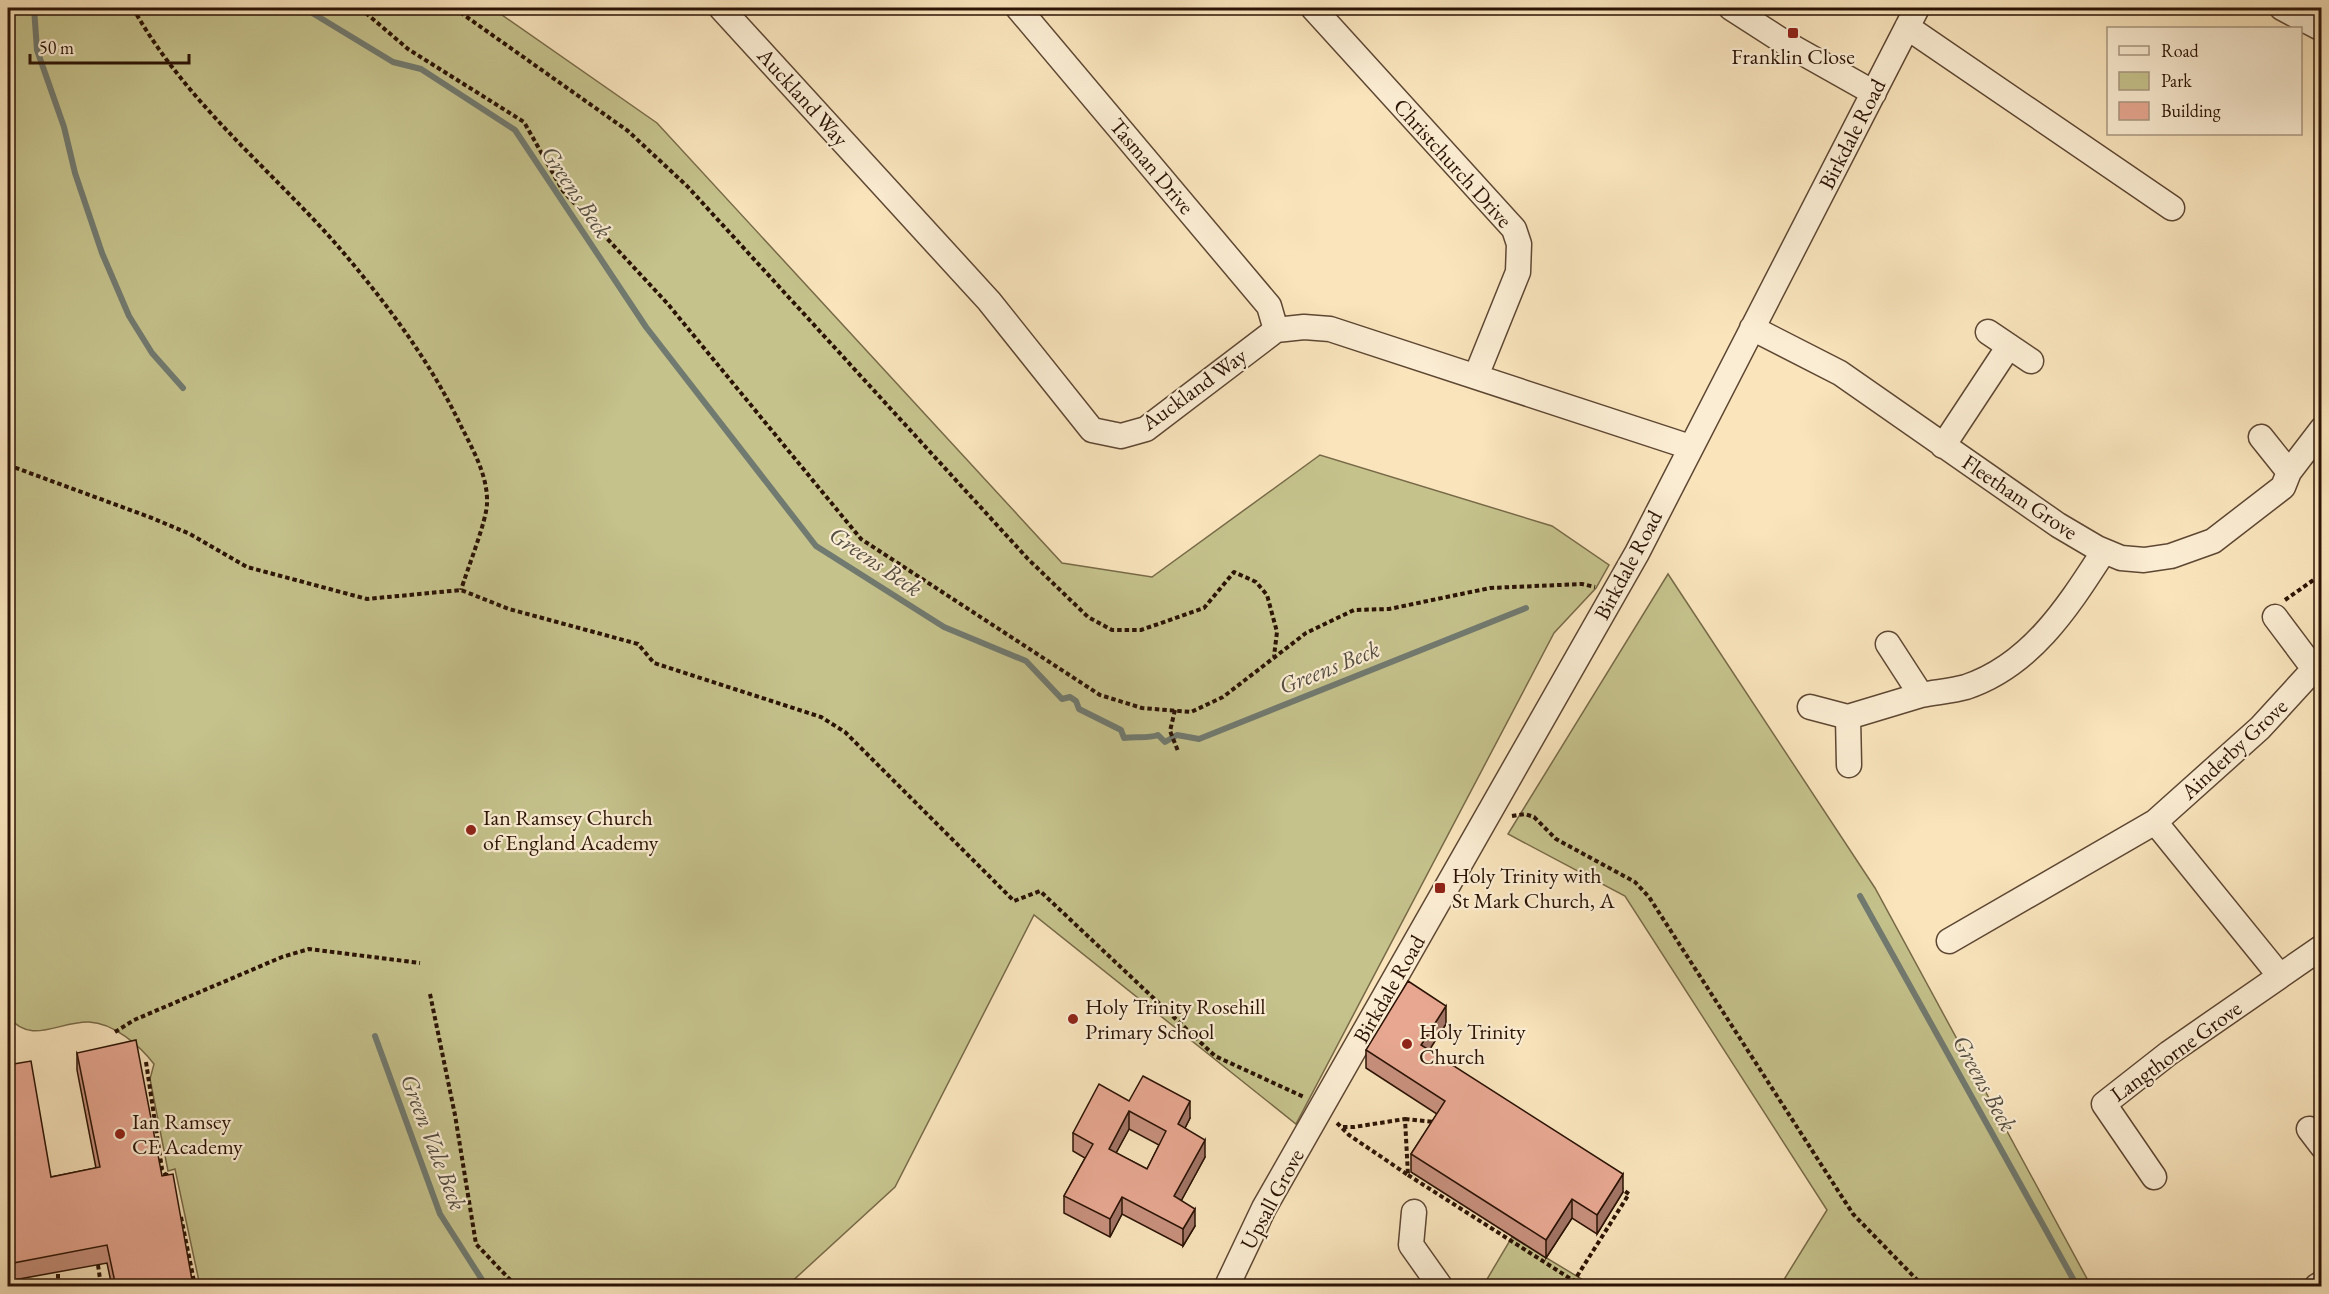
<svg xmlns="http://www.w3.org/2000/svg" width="2329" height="1294" font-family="'EB Garamond',serif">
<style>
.green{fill:#c5c28c;stroke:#786a48;stroke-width:1.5}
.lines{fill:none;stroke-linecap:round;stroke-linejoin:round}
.stream{stroke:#717a70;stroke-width:6}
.minor-casing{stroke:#5e4733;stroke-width:27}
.path{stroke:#2b1305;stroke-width:4;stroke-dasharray:4.5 3;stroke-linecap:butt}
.minor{stroke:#fbedd3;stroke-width:24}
.wall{fill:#c7907d;stroke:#2b1305;stroke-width:1.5;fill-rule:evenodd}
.shaded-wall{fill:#a27566;stroke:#2b1305;stroke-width:1.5}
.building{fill:#e7a791;stroke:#2b1305;stroke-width:1.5;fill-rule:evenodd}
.poi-dot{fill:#8f2418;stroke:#fbedd3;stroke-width:2}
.labels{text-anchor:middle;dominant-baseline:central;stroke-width:4.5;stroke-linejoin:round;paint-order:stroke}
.poi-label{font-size:22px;fill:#2b1305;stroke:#fbedd3;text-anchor:start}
.street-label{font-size:22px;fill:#2b1305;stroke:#fbedd3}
.water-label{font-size:24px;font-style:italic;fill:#544f43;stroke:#fbedd3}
</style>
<rect width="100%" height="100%" fill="#f9e4bc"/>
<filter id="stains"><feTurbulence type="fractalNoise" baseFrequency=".00333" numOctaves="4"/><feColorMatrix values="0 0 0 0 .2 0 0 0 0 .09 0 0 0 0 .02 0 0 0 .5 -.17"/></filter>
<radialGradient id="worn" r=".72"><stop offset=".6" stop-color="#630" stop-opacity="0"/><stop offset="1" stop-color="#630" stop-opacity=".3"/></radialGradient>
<path class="green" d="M8,8H492L657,123L1062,563L1152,577L1320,455L1552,526L1609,565L1596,588L1554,633L1296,1124L1034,915L895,1187L787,1286H200L175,1169L168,1171L150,1079L154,1064C140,1046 114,1023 89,1022C59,1021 31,1046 8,1016Z
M1668,574L1875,888L2091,1286H1780L1827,1210L1625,896L1508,834Z
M1512,1237L1593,1286H1483Z"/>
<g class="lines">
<path class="stream" d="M34,8L37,50L64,127L75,173L102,253L129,316L152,353L183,388
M304,8L393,62L421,69L515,130L646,327L816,546L944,627L1026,661L1062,699L1070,697L1076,701L1079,709L1121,730L1124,738C1136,736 1147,739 1158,735L1165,742L1177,735L1199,739L1526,608
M1860,896L2077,1286
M375,1036L440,1214L486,1286"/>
<defs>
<path id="minor" d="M721,8L989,301L1092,430L1121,436L1146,429L1276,330L1304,327L1330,329L1690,447
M1018,8L1269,306L1276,330
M1313,8L1514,229L1519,244L1518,272L1476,376
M1731,8L1787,44L1874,93
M2282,8L2322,29
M1907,27L2172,208
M1752,328L1840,373L2058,525L2097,548L2121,558L2144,560L2171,556L2213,541L2283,487L2289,472L2322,429
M1988,332L2031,361
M2261,437L2289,472
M1943,446L2009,346
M1921,695C1936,692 1952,691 1966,687C2032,665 2069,605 2104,551
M1810,707L1848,717L1921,695L1888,644
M1848,717L1849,765
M2155,822L2260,728L2314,669L2275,617
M1949,941L2155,822L2280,976
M2309,1129L2322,1146
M2154,1177L2104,1104L2169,1053L2322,947
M1414,1212L1411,1245L1440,1286
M1227,1286L1264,1208L1637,553L1917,8
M2317,1286L2322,1283"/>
</defs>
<use href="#minor" class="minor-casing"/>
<path class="path" d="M133,8C184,100 267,166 336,244C384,300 429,359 461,426C473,450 488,476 487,503C487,520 467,570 461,590
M360,8L408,49L524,122L563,191L667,303L861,539L1100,695L1142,708L1191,712L1223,697L1306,633L1354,610L1389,609L1490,588L1582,584L1595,587
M454,8L628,131L687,186L1028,559L1088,617L1112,630H1141L1204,608L1234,572L1256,582L1267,595L1277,632L1274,656
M8,465L152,518L190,534L247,567L367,599L461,590L509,609L638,644L654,663L821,717L845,732L1014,901L1040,891L1215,1056L1304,1097
M2285,600L2322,574
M1175,710L1170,731L1178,751
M1512,816L1525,814L1534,817L1556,839L1635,882L1649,897L1853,1214L1923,1286
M430,994L455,1115L476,1244L516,1286
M115,1032L134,1020L282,957L309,949L420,963
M146,1062L162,1169L165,1174L172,1177
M1405,1119L1434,1122
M1337,1123L1349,1135L1408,1175L1405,1119L1354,1127H1342
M1408,1175L1574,1281L1629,1194L1620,1188
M181,1217L195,1286
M98,1265L101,1286
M58,1286V1272"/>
<use href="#minor" class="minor"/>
</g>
<path class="wall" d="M1446,1024L1429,1050L1623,1192L1597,1234L1572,1218L1546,1258L1411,1172V1154L1437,1114L1366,1068V1050Z
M77,1053L162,1176L192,1280V1287H112L107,1263L8,1281V1065L51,1177L96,1168L77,1070Z
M1129,1101L1190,1118L1185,1128L1205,1157L1181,1201L1195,1226L1183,1246L1122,1214L1110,1237L1064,1213V1196L1085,1158L1073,1151V1133ZM1129,1129L1159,1145L1147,1169L1116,1153Z"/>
<path class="shaded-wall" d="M1446,1006V1024L1421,1063V1045Z
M1190,1101V1118L1178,1142V1124Z
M1129,1111V1129L1109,1166V1149Z
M1205,1140V1157L1174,1214V1196Z
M1623,1174V1192L1597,1234V1215Z
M1122,1197V1214L1110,1237V1219Z
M1572,1199V1218L1546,1258V1240Z
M1195,1209V1226L1183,1246V1229Z"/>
<path class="building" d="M1408,981L1446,1006L1421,1045L1623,1174L1597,1215L1572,1199L1546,1240L1411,1154L1445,1101L1366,1050Z
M136,1040L162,1176L173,1174L192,1280L152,1287H116L107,1245L8,1264V1065L31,1061L51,1177L100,1167L77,1053Z
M1143,1076L1190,1101L1178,1124L1205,1140L1174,1196L1195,1209L1183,1229L1122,1197L1110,1219L1064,1196L1093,1144L1073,1133L1099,1084L1129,1101ZM1129,1111L1166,1131L1147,1169L1109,1149Z"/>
<g class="poi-dot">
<rect x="1787" y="27" width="12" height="12" rx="3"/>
<circle cx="471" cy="830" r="6"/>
<rect x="1434" y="882" width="12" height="12" rx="3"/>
<circle cx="1073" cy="1019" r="6"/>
<circle cx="1407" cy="1044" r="6"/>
<circle cx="120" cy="1134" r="6"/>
</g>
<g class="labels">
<g class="poi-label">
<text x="1793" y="56" text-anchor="middle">Franklin Close</text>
<text x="483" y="817">Ian Ramsey Church<tspan x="483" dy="25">of England Academy</tspan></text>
<text x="1452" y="875">Holy Trinity with<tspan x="1452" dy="25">St Mark Church, A</tspan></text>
<text x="1085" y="1006">Holy Trinity Rosehill<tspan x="1085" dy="25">Primary School</tspan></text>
<text x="1419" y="1031">Holy Trinity<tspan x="1419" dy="25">Church</tspan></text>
<text x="132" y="1121">Ian Ramsey<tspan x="132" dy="25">CE Academy</tspan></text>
</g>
<g class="street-label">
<text transform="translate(803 97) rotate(48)">Auckland Way</text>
<text transform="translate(1852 134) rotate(-63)">Birkdale Road</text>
<text transform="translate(1453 163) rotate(48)">Christchurch Drive</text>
<text transform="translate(1152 166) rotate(50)">Tasman Drive</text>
<text transform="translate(1194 389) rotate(-36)">Auckland Way</text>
<text transform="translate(2020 497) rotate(34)">Fleetham Grove</text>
<text transform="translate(1628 565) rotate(-62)">Birkdale Road</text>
<text transform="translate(2234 749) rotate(-43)">Ainderby Grove</text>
<text transform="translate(1389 989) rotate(-60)">Birkdale Road</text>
<text transform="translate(2176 1051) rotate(-36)">Langthorne Grove</text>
<text transform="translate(1272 1199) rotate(-62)">Upsall Grove</text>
</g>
<g class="water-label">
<text transform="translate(577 192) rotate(56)">Greens Beck</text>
<text transform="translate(876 561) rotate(34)">Greens Beck</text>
<text transform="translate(1329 667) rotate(-22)">Greens Beck</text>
<text transform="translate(1985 1083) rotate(61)">Greens Beck</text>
<text transform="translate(434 1142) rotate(69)">Green Vale Beck</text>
</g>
</g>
<rect width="2329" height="1294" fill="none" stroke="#f9e4bc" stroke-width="30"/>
<rect x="9" y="9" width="2311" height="1276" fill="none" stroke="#2b1305" stroke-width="3"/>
<rect x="15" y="15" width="2299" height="1264" fill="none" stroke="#2b1305" stroke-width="1.5"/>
<rect x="2107" y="27" width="195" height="108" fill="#fbedd3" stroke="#a89681" stroke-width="1.5"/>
<rect x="2119" y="46" width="30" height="9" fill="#fbedd3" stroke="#a89681" stroke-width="1.5"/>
<text x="2161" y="57" font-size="18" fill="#2b1305">Road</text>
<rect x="2119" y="72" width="30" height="18" fill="#c5c28c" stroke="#a89681" stroke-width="1.5"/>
<text x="2161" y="87" font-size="18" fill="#2b1305">Park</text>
<rect x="2119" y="102" width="30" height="18" fill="#e7a791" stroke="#a89681" stroke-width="1.5"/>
<text x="2161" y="117" font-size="18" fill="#2b1305">Building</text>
<path d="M30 54v9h159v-9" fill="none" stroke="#2b1305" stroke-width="3"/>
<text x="39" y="54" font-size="18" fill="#2b1305" stroke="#fbedd3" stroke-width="4.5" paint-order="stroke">50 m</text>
<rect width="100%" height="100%" filter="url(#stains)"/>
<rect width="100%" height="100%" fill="url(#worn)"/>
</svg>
